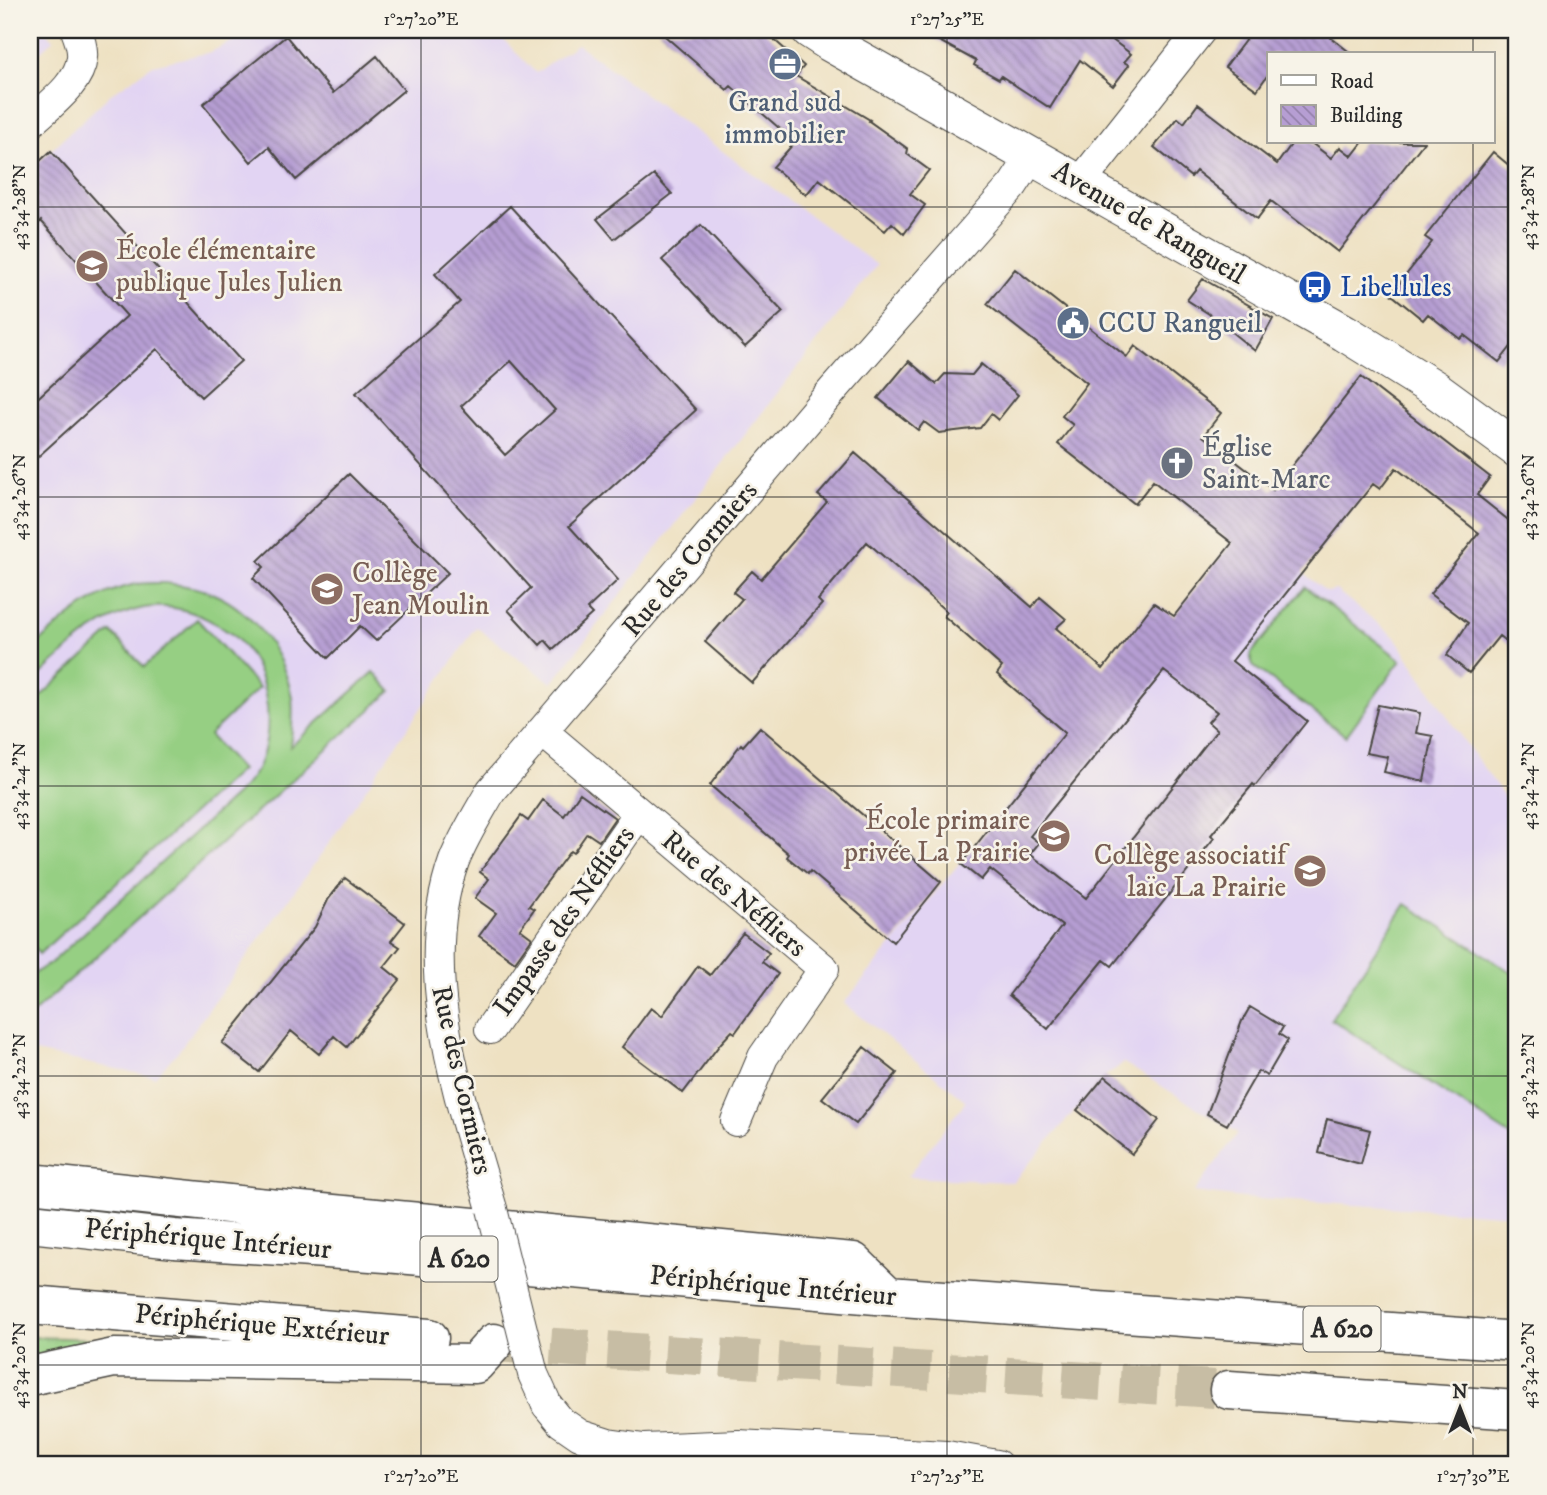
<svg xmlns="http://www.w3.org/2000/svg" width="1547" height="1495" font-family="'IM FELL DW Pica',serif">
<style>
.built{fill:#e2d4f3}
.grass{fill:url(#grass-tufts);stroke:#607d57;stroke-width:2}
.garden{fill:#96cf83;stroke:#607d57;stroke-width:2}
.building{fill:url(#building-back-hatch);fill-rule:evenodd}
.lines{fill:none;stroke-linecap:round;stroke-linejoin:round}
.motorway-tunnel{stroke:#c7bda4;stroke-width:38;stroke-dasharray:38 19;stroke-linecap:butt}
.minor-casing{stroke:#484642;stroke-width:32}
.tertiary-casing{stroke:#484642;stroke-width:39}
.motorway-casing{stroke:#484642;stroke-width:41}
.minor{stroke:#fff;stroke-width:30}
.tertiary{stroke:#fff;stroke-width:37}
.motorway{stroke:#fff;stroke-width:38}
.minor-bridge-casing{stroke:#484642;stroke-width:32;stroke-linecap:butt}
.minor-bridge{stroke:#fff;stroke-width:30}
.ticks{fill:none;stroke:#2b2b2b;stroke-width:2;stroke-opacity:0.45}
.labels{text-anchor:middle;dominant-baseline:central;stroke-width:5;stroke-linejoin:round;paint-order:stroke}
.shield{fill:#f7f3e8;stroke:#686764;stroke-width:2}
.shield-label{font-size:26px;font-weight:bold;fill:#2b2b2b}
.service-label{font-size:28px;fill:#4e5e75;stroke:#f7f3e8}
.street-label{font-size:28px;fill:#2b2b2b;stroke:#f7f3e8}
.education-label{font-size:28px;fill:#785e54;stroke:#f7f3e8;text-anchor:start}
.transit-label{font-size:28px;fill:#164399;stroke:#f7f3e8;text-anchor:start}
.worship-label{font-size:28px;fill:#5b616d;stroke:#f7f3e8;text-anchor:start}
.neatline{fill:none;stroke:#2b2b2b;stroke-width:2.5}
.ticks-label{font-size:18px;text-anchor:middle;fill:#2b2b2b}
</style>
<defs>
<pattern id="grass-tufts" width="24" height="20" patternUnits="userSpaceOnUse" patternTransform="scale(1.75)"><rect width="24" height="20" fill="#96cf83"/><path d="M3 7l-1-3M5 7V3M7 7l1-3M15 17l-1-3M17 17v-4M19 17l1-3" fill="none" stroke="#81b271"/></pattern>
<pattern id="building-back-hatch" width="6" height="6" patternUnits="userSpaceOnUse" patternTransform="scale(1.75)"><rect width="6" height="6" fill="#b69ed3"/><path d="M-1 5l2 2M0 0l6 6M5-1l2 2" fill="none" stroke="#9481ab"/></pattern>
</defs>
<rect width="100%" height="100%" fill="#f7f3e8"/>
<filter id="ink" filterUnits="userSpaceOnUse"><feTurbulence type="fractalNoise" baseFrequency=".0143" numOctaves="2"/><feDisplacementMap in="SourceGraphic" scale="14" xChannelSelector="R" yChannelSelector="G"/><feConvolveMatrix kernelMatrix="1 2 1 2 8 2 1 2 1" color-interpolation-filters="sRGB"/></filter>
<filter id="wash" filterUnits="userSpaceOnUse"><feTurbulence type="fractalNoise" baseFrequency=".00686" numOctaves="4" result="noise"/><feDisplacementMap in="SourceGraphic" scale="28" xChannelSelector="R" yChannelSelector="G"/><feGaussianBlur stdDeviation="1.57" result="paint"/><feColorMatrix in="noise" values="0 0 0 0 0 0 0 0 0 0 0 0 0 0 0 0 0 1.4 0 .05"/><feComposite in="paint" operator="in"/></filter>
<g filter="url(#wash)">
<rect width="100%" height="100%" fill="#eee1c2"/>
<path class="built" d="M30,30H44L53,40L30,61Z
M248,30H494L536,73L577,44L877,265L552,683L476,627L325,849L180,1049L155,1077L30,1051V170L111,94L153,65L211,52L240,37Z
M1241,531L1302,572L1324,590L1328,592L1336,590L1395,637L1457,731L1517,814V1215L1244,1198L1194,1192L1238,1133L1124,1063L1105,1076L1013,1182L907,1177L966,1101L844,1003L1001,813L1113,672L1174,616Z"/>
<path class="grass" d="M30,1337L100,1339L101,1348L30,1363Z"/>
<path class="garden" d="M166,583C178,585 191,586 203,590C249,604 284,652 292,698C294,715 292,731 290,747L374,672L391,691L30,1016V976L52,962L236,795C246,785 256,774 261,760C275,720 267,666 234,636C228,631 221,628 216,624C194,611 169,604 144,608C96,617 64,654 30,684V650C61,623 90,594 132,585C143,582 155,583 166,583Z
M1305,587L1401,660L1346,736L1253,666L1250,655Z
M197,619L259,688L209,735L241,770L39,954L30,943V706L111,632L144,667Z
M1406,904L1517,976V1140L1331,1019Z"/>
<g id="blocks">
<path class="building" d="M658,30H763L804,66L796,76L870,120L869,121L908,149L907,154L929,170L910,194L925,205L904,234L892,223L885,231L819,179L806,195L773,167L795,142L731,86L727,90Z
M919,30H1099L1131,54L1124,62L1129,65L1113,86L1080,60L1050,108L1001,76L999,79L974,65L976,61Z
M1253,30H1321L1352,54H1269V73L1257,90L1225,67Z
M286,36L333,93L377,56L404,90L296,180L269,147L251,162L203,104Z
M1198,104L1277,164L1293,142H1310L1331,158L1340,147L1352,156L1363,142H1424L1338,252L1271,201L1257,219L1196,171L1191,177L1154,147L1178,118L1184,123Z
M51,151L241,361L201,397L157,349L30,464V405L127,316L41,221L30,231V170Z
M1493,152L1517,172V339L1499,362L1464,335L1460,339L1428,314L1423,320L1391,294L1432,242L1425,237Z
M654,175L672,194L614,239L597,219Z
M510,206L696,410L569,526L618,580L587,609L592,614L553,649L545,640L540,645L508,610L531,588L356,393L460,302L435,274ZM511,361L555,410L505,455L461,406Z
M701,225L783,312L745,347L662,260Z
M1015,269L1127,357L1135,346L1221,413L1203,436L1273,490L1361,377L1490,477L1477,495L1517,527V650L1499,636L1469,673L1447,655L1468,623L1430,594L1479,533L1396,468L1380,489L1373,484L1232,661L1307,721L1255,786L1253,784L1211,835L1214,838L1112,966L1104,960L1048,1029L1009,995L1062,926L990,869L981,880L961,864L1065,733L997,674L1002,667L944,616L947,612L867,542L818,600L822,604L752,683L705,642L742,599L733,592L752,571L761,579L827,502L818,495L855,453L1032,607L1040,597L1066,619L1056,628L1103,669L1154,603L1174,616L1232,543L1153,481L1135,504L1058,444L1073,425L1062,416L1087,383L987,304ZM1164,671L1217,712L1208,722L1217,730L1086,898L1030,854L1039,843L1030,836Z
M1203,279L1273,319L1255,351L1209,314L1187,300Z
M909,361L936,384L945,374L972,375L981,364L1018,395L998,420L991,414L980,428L939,433L924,422L918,430L878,398Z
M349,474L448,573L376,641L360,626L328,658L253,578L264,567L258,561Z
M1378,705L1420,713L1416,733L1433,736L1424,781L1384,772L1388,757L1366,753Z
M760,727L941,882L893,942L810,871L808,874L787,857L789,854L710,785L741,744L743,746Z
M580,793L615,818L599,841L587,833L573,853L570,851L529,906L534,909L520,929L532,938L515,962L479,936L496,913L475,898L489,879L480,872L521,816L528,821L543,800L564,816Z
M345,878L405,923L391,941L400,947L384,967L400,980L347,1047L334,1036L319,1054L291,1031L259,1072L222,1043L315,927L328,900Z
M743,933L769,953L762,962L778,974L735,1033L732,1031L721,1043L683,1093L622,1047L651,1008L662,1016L698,966L710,975Z
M1250,1007L1283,1027L1279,1034L1288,1040L1267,1076L1258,1071L1227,1125L1207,1114L1242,1021Z
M864,1047L897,1073L856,1124L822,1098Z
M1105,1076L1159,1120L1132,1154L1077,1110Z
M1327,1119L1370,1130L1361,1164L1319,1153Z"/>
</g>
</g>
<g filter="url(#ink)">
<use href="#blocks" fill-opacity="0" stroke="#484642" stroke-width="2"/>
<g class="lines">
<path class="motorway-tunnel" d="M494,1343L1229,1390"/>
<defs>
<path id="minor" d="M30,123C48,106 80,84 82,57C83,48 79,38 76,30
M1080,183L1201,30
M542,731L824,969L763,1057L736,1121
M490,1029L639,813
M492,1209C461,1101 414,973 454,861C464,836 478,814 491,791L833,390L1013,185L1032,156
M547,1405L561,1422L580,1435L608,1444L644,1449L738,1445L947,1456L997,1465"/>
<path id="tertiary" d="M810,30L830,43L1345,333L1435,389L1517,449"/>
<path id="motorway" d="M30,1183L257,1207L853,1262L888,1296
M30,1223L174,1239L386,1253L888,1296L1517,1341
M30,1305L429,1338
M30,1376L114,1358L475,1364L494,1343
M1229,1390L1517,1410"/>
</defs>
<use href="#minor" class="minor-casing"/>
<use href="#tertiary" class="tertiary-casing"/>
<use href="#motorway" class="motorway-casing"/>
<use href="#minor" class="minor"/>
<use href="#tertiary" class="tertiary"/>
<use href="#motorway" class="motorway"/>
<defs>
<path id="minor-bridge" d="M492,1209L533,1374L547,1405"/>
</defs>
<use href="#minor-bridge" class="minor-bridge-casing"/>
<use href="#minor-bridge" class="minor-bridge"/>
</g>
</g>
<path class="ticks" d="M421,30V1465M947,30V1465M1473,30V54M1473,142V1465M30,207H1517M30,497H1517M30,786H1517M30,1076H1517M30,1365H1517"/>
<defs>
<symbol id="office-disc" viewBox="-11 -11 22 22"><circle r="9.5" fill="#5c6f8a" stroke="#f7f3e8"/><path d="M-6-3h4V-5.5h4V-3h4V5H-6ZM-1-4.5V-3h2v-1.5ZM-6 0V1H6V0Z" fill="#fff"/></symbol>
<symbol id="school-disc" viewBox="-11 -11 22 22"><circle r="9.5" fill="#8d6e63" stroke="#f7f3e8"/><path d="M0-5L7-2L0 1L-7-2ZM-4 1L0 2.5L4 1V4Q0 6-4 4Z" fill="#fff"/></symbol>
<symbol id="bus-disc" viewBox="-11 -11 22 22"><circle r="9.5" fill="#1a4fb4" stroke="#f7f3e8"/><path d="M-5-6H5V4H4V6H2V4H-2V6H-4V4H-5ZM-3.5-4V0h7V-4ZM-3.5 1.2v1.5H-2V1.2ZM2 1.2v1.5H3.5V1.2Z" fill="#fff"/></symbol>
<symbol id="civic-disc" viewBox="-11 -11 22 22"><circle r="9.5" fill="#5c6f8a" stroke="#f7f3e8"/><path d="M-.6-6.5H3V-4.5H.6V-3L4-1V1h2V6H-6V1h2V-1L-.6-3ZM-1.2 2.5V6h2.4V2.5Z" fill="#fff"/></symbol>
<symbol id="church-disc" viewBox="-11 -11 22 22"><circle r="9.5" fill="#6b7280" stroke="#f7f3e8"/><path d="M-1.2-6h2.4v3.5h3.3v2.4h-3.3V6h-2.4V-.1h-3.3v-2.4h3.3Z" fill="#fff"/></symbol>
</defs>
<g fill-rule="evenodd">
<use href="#office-disc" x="766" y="45" width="38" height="38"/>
<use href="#school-disc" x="73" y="247" width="38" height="38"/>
<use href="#bus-disc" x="1296" y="268" width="38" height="38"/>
<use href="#civic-disc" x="1054" y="304" width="38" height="38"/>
<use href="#church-disc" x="1158" y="444" width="38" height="38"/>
<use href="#school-disc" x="308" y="570" width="38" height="38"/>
<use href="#school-disc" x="1035" y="817" width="38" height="38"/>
<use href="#school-disc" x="1291" y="852" width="38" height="38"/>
</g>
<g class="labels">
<g class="shield">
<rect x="420.5" y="1236.5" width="77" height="45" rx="5"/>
<rect x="1303.5" y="1306.5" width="77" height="45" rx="5"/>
</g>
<g class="shield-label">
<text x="459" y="1259">A 620</text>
<text x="1342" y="1329">A 620</text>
</g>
<g class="service-label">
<text x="785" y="102">Grand sud<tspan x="785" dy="32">immobilier</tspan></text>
<text x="1098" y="323" text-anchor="start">CCU Rangueil</text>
</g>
<g class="street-label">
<text transform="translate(1149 223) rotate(30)">Avenue de Rangueil</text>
<text transform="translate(690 559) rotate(-50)">Rue des Cormiers</text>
<text transform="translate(734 894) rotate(40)">Rue des Néfliers</text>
<text transform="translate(564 921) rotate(-55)">Impasse des Néfliers</text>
<text transform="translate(462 1080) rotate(77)">Rue des Cormiers</text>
<text transform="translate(208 1239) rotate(5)">Périphérique Intérieur</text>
<text transform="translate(773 1286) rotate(5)">Périphérique Intérieur</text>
<text transform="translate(262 1325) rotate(5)">Périphérique Extérieur</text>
</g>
<g class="education-label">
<text x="116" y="250">École élémentaire<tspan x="116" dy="32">publique Jules Julien</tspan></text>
<text x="352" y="573">Collège<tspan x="352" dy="32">Jean Moulin</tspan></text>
<text x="1030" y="820" text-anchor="end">École primaire<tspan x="1030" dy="32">privée La Prairie</tspan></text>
<text x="1286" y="855" text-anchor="end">Collège associatif<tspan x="1286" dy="32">laïc La Prairie</tspan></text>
</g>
<g class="transit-label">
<text x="1340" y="287">Libellules</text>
</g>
<g class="worship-label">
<text x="1202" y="447">Église<tspan x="1202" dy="32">Saint-Marc</tspan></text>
</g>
</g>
<rect width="1547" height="1495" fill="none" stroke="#f7f3e8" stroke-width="77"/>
<rect x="1267" y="52" width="228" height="91" fill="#f7f3e8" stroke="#a5a39c" stroke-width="2"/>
<rect x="1281" y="75" width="35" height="10" fill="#ffffff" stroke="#a5a39c" stroke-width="2"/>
<text x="1330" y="88" font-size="21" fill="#2b2b2b">Road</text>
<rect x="1281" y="105" width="35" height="21" fill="url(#building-back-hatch)" stroke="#a5a39c" stroke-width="2"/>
<text x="1330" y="122" font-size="21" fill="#2b2b2b">Building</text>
<g transform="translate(1460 1408)" stroke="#f7f3e8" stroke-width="5" paint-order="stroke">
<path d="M0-5L12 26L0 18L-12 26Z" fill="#2b2b2b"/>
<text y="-10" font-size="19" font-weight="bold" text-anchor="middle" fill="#2b2b2b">N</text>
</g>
<rect x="38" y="38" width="1470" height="1418" class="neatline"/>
<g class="ticks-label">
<text x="421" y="25">1°27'20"E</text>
<text x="947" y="25">1°27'25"E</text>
<text transform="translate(19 207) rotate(-90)" y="6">43°34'28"N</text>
<text transform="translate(1528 207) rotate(-90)" y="6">43°34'28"N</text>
<text transform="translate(19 497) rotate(-90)" y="6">43°34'26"N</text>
<text transform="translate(1528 497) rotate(-90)" y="6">43°34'26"N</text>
<text transform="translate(19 786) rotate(-90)" y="6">43°34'24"N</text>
<text transform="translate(1528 786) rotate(-90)" y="6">43°34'24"N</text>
<text transform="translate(19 1076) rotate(-90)" y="6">43°34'22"N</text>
<text transform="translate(1528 1076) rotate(-90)" y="6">43°34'22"N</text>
<text transform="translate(19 1365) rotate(-90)" y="6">43°34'20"N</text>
<text transform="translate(1528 1365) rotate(-90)" y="6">43°34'20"N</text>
<text x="421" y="1482">1°27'20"E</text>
<text x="947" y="1482">1°27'25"E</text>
<text x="1473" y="1482">1°27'30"E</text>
</g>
</svg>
